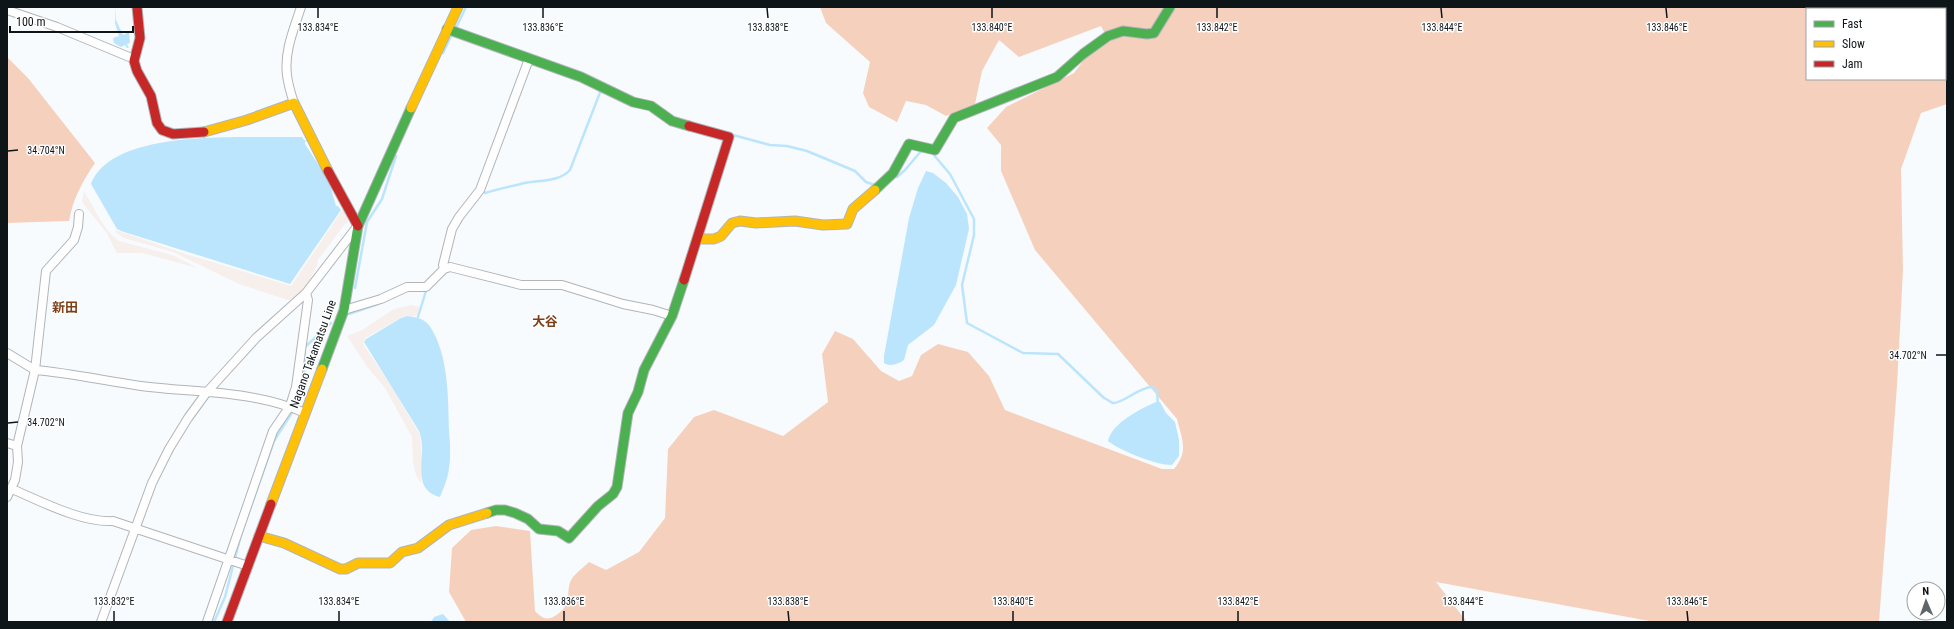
<svg xmlns="http://www.w3.org/2000/svg" width="1954" height="629" font-family="'Roboto Condensed','Noto Sans JP',sans-serif">
<style>
.green{fill:#f6efec}
.forest{fill:#f5d1bd;fill-rule:evenodd}
.water{fill:#bbe5fc}
.lines{fill:none;stroke-linecap:round;stroke-linejoin:round}
.stream{stroke:#bbe5fc;stroke-width:2.5}
.street-casing{stroke:#b0b5b9;stroke-width:10}
.fast-casing{stroke:#b0b5b9;stroke-width:11}
.slow-casing{stroke:#b0b5b9;stroke-width:11}
.jam-casing{stroke:#b0b5b9;stroke-width:11}
.street{stroke:#fefeff;stroke-width:8}
.fast{stroke:#4caf50;stroke-width:9}
.slow{stroke:#ffc107;stroke-width:9}
.jam{stroke:#c62828;stroke-width:9}
.ticks{fill:none;stroke:#0d1519;stroke-width:1.5}
.labels{text-anchor:middle;dominant-baseline:central;stroke-width:3;stroke-linejoin:round;paint-order:stroke}
.street-label{font-size:12px;fill:#0d1519;stroke:#fff}
.neighbourhood-label{font-size:13px;font-weight:bold;fill:#7d3f17;stroke:#fff}
.ticks-label{font-size:10px;text-anchor:middle;fill:#0d1519;stroke:#fff;stroke-width:3;stroke-linejoin:round;paint-order:stroke}
</style>
<rect width="100%" height="100%" fill="#f8fbfd"/>
<path class="green" d="M84,191C94,207 103,230 119,241L172,255L198,268L142,253H117L106,232L82,202Z
M345,208L348,223L345,224L317,261L318,263C311,277 305,297 288,300L239,284L173,252L124,238L115,232L116,230L186,254L291,286L341,212Z
M411,305L420,307L418,316H404L365,338L363,344L392,387L420,435L422,461L421,484L416,475L413,462L412,437L385,388L368,368L347,336L362,330L394,309Z"/>
<path class="forest" d="M820,7H1947V104L1921,113L1901,169L1903,270L1897,386L1879,622H1655L1436,582L1467,622H466L449,592L452,548L471,530L496,526L530,531L535,611C540,616 545,621 553,617C576,605 563,590 573,577C577,572 584,567 589,562L606,570L639,552L665,518L668,449L694,417L714,410L783,436L828,402L822,354L835,331L853,339L881,371L899,381L912,376L921,355L938,344L968,352L989,376L1005,410L1162,469H1174C1189,451 1182,440 1177,419L1035,250L1001,171V145L987,128L1006,107L1074,73L1086,57L1108,40L1101,26L1019,57L999,40L982,71L975,104L946,116L926,105L906,101L897,122L869,107L863,93L870,62L826,23ZM1807,9H1945V79H1807Z
M7,57L28,78L95,163C82,182 73,199 69,221L7,223Z"/>
<path class="water" d="M116,7V20L123,35L129,32L130,43L127,44L129,48H127L125,45L121,47L114,43L113,38L119,36L115,23Z
M315,134L318,140L314,138L305,142V144L329,181L336,206H338L341,210L290,284L121,231L117,229L91,184C112,128 241,138 291,137H302L305,141Z
M926,171L933,173L946,183L958,197L967,214L969,229L956,285L934,325L908,345L904,360C898,364 890,367 884,363V356L909,218L918,188Z
M407,316C415,317 423,318 429,325C449,354 448,398 449,431C450,443 451,456 449,468C448,478 444,487 440,497C408,488 429,455 419,431L364,342L366,339L401,318Z
M1156,402H1160L1166,413L1175,422L1179,440V456L1172,465C1156,465 1121,451 1108,441C1112,423 1140,409 1156,402Z
M443,614L450,622H431L434,617Z"/>
<g class="lines">
<path class="stream" d="M456,28L466,7
M443,53L452,34
M733,135L770,145L787,146L807,151L855,171L866,182L875,185
M933,154L950,174L974,219V235L962,285L967,323L1023,353L1058,354L1104,398C1107,399 1110,402 1113,403C1122,404 1139,387 1152,387L1157,391L1158,405
M897,177L905,170L922,150
M485,193C498,189 512,186 525,183C540,180 559,182 570,170L601,90
M367,222L382,199L396,156
M355,288L367,222
M349,314L378,304
M418,317L426,291H424
M305,347L331,323
M214,622L225,597L241,535L274,441L298,403L303,388L305,352"/>
<defs>
<path id="street" d="M7,10L57,27L134,59
M294,103C291,94 288,84 287,75C284,51 294,29 301,7
M444,269L443,265L452,229L459,217L480,190L529,59
M344,310L381,299L407,287H426L444,269L450,267L521,285H562L623,304L653,310L672,316
M7,353L35,370L46,271L74,240L78,227L79,214
M7,443L17,446
M12,489C40,501 82,523 113,521L248,566
M7,497L15,480L18,462L17,446L35,370C70,373 106,381 141,386C195,393 254,390 305,413
M101,622L152,483L169,449L188,418L207,392L256,338L306,293L356,228
M207,622L273,431L290,406L296,387L308,300L306,293"/>
<path id="fast" d="M447,29L581,77L633,102L651,106L672,121L689,126
M875,190L893,173L909,144L935,150L954,118L1057,77L1083,54L1108,36L1123,31L1147,34L1154,33L1170,7
M322,369L344,310L358,226L411,108
M487,513L496,510H505L515,513L528,519L539,529L558,531L569,538L598,506L613,494L617,487L628,413L638,392L644,370L672,316L684,280"/>
<path id="slow" d="M411,108L458,7
M204,132L247,120L294,103L328,171
M698,239H714L721,236L732,223L740,221L756,223L795,221L823,225L847,224L853,209L875,190
M271,504L322,369
M259,536L284,543L340,569H346L358,563H390L402,552L418,548L449,525L487,513"/>
<path id="jam" d="M137,7L140,38L134,61L137,71L151,96L157,123L162,130L173,134L204,132
M328,171L358,226
M684,280L729,137L689,126
M227,622L271,504"/>
</defs>
<use href="#street" class="street-casing"/>
<use href="#fast" class="fast-casing"/>
<use href="#slow" class="slow-casing"/>
<use href="#jam" class="jam-casing"/>
<use href="#street" class="street"/>
<use href="#fast" class="fast"/>
<use href="#slow" class="slow"/>
<use href="#jam" class="jam"/>
</g>
<path class="ticks" d="M318,8V18M543,8V18M767,8L768,18M992,8V18M1217,8V18M1441,8L1442,18M1666,8L1667,18M8,151L18,150M1936,355H1946M8,423L18,422M114,611V621M339,611V621M564,611V621M788,611L789,621M1013,611V621M1238,611V621M1463,611V621M1687,611L1688,621"/>
<g class="labels">
<g class="street-label">
<text transform="translate(313 354) rotate(-70)">Nagano Takamatsu Line</text>
</g>
<g class="neighbourhood-label">
<text x="65" y="307">新田</text>
<text x="545" y="321">大谷</text>
</g>
</g>
<g class="ticks-label">
<text x="318" y="31">133.834°E</text>
<text x="543" y="31">133.836°E</text>
<text x="768" y="31">133.838°E</text>
<text x="992" y="31">133.840°E</text>
<text x="1217" y="31">133.842°E</text>
<text x="1442" y="31">133.844°E</text>
<text x="1667" y="31">133.846°E</text>
<text x="46" y="154">34.704°N</text>
<text x="1908" y="359">34.702°N</text>
<text x="46" y="426">34.702°N</text>
<text x="114" y="605">133.832°E</text>
<text x="339" y="605">133.834°E</text>
<text x="564" y="605">133.836°E</text>
<text x="788" y="605">133.838°E</text>
<text x="1013" y="605">133.840°E</text>
<text x="1238" y="605">133.842°E</text>
<text x="1463" y="605">133.844°E</text>
<text x="1687" y="605">133.846°E</text>
</g>
<rect width="1954" height="629" fill="none" stroke="#0d1519" stroke-width="16"/>
<rect x="1806" y="8" width="140" height="72" fill="#ffffff" stroke="#9ea1a3"/>
<rect x="1814" y="21" width="20" height="6" fill="#4caf50" stroke="#9ea1a3"/>
<text x="1842" y="28" font-size="12" fill="#0d1519">Fast</text>
<rect x="1814" y="41" width="20" height="6" fill="#ffc107" stroke="#9ea1a3"/>
<text x="1842" y="48" font-size="12" fill="#0d1519">Slow</text>
<rect x="1814" y="61" width="20" height="6" fill="#c62828" stroke="#9ea1a3"/>
<text x="1842" y="68" font-size="12" fill="#0d1519">Jam</text>
<g transform="translate(1926 601) rotate(358)"><circle r="19" fill="#ffffff" stroke="#9ea1a3"/>
<path d="M0-3L7 15L0 10L-7 15Z" fill="#5f6669"/>
<text y="-6" font-size="11" font-weight="bold" text-anchor="middle" fill="#0d1519">N</text>
</g>
<path d="M10 26v6h123v-6" fill="none" stroke="#0d1519" stroke-width="2"/>
<text x="16" y="26" font-size="12" fill="#0d1519" stroke="#ffffff" stroke-width="3" paint-order="stroke">100 m</text>
</svg>
